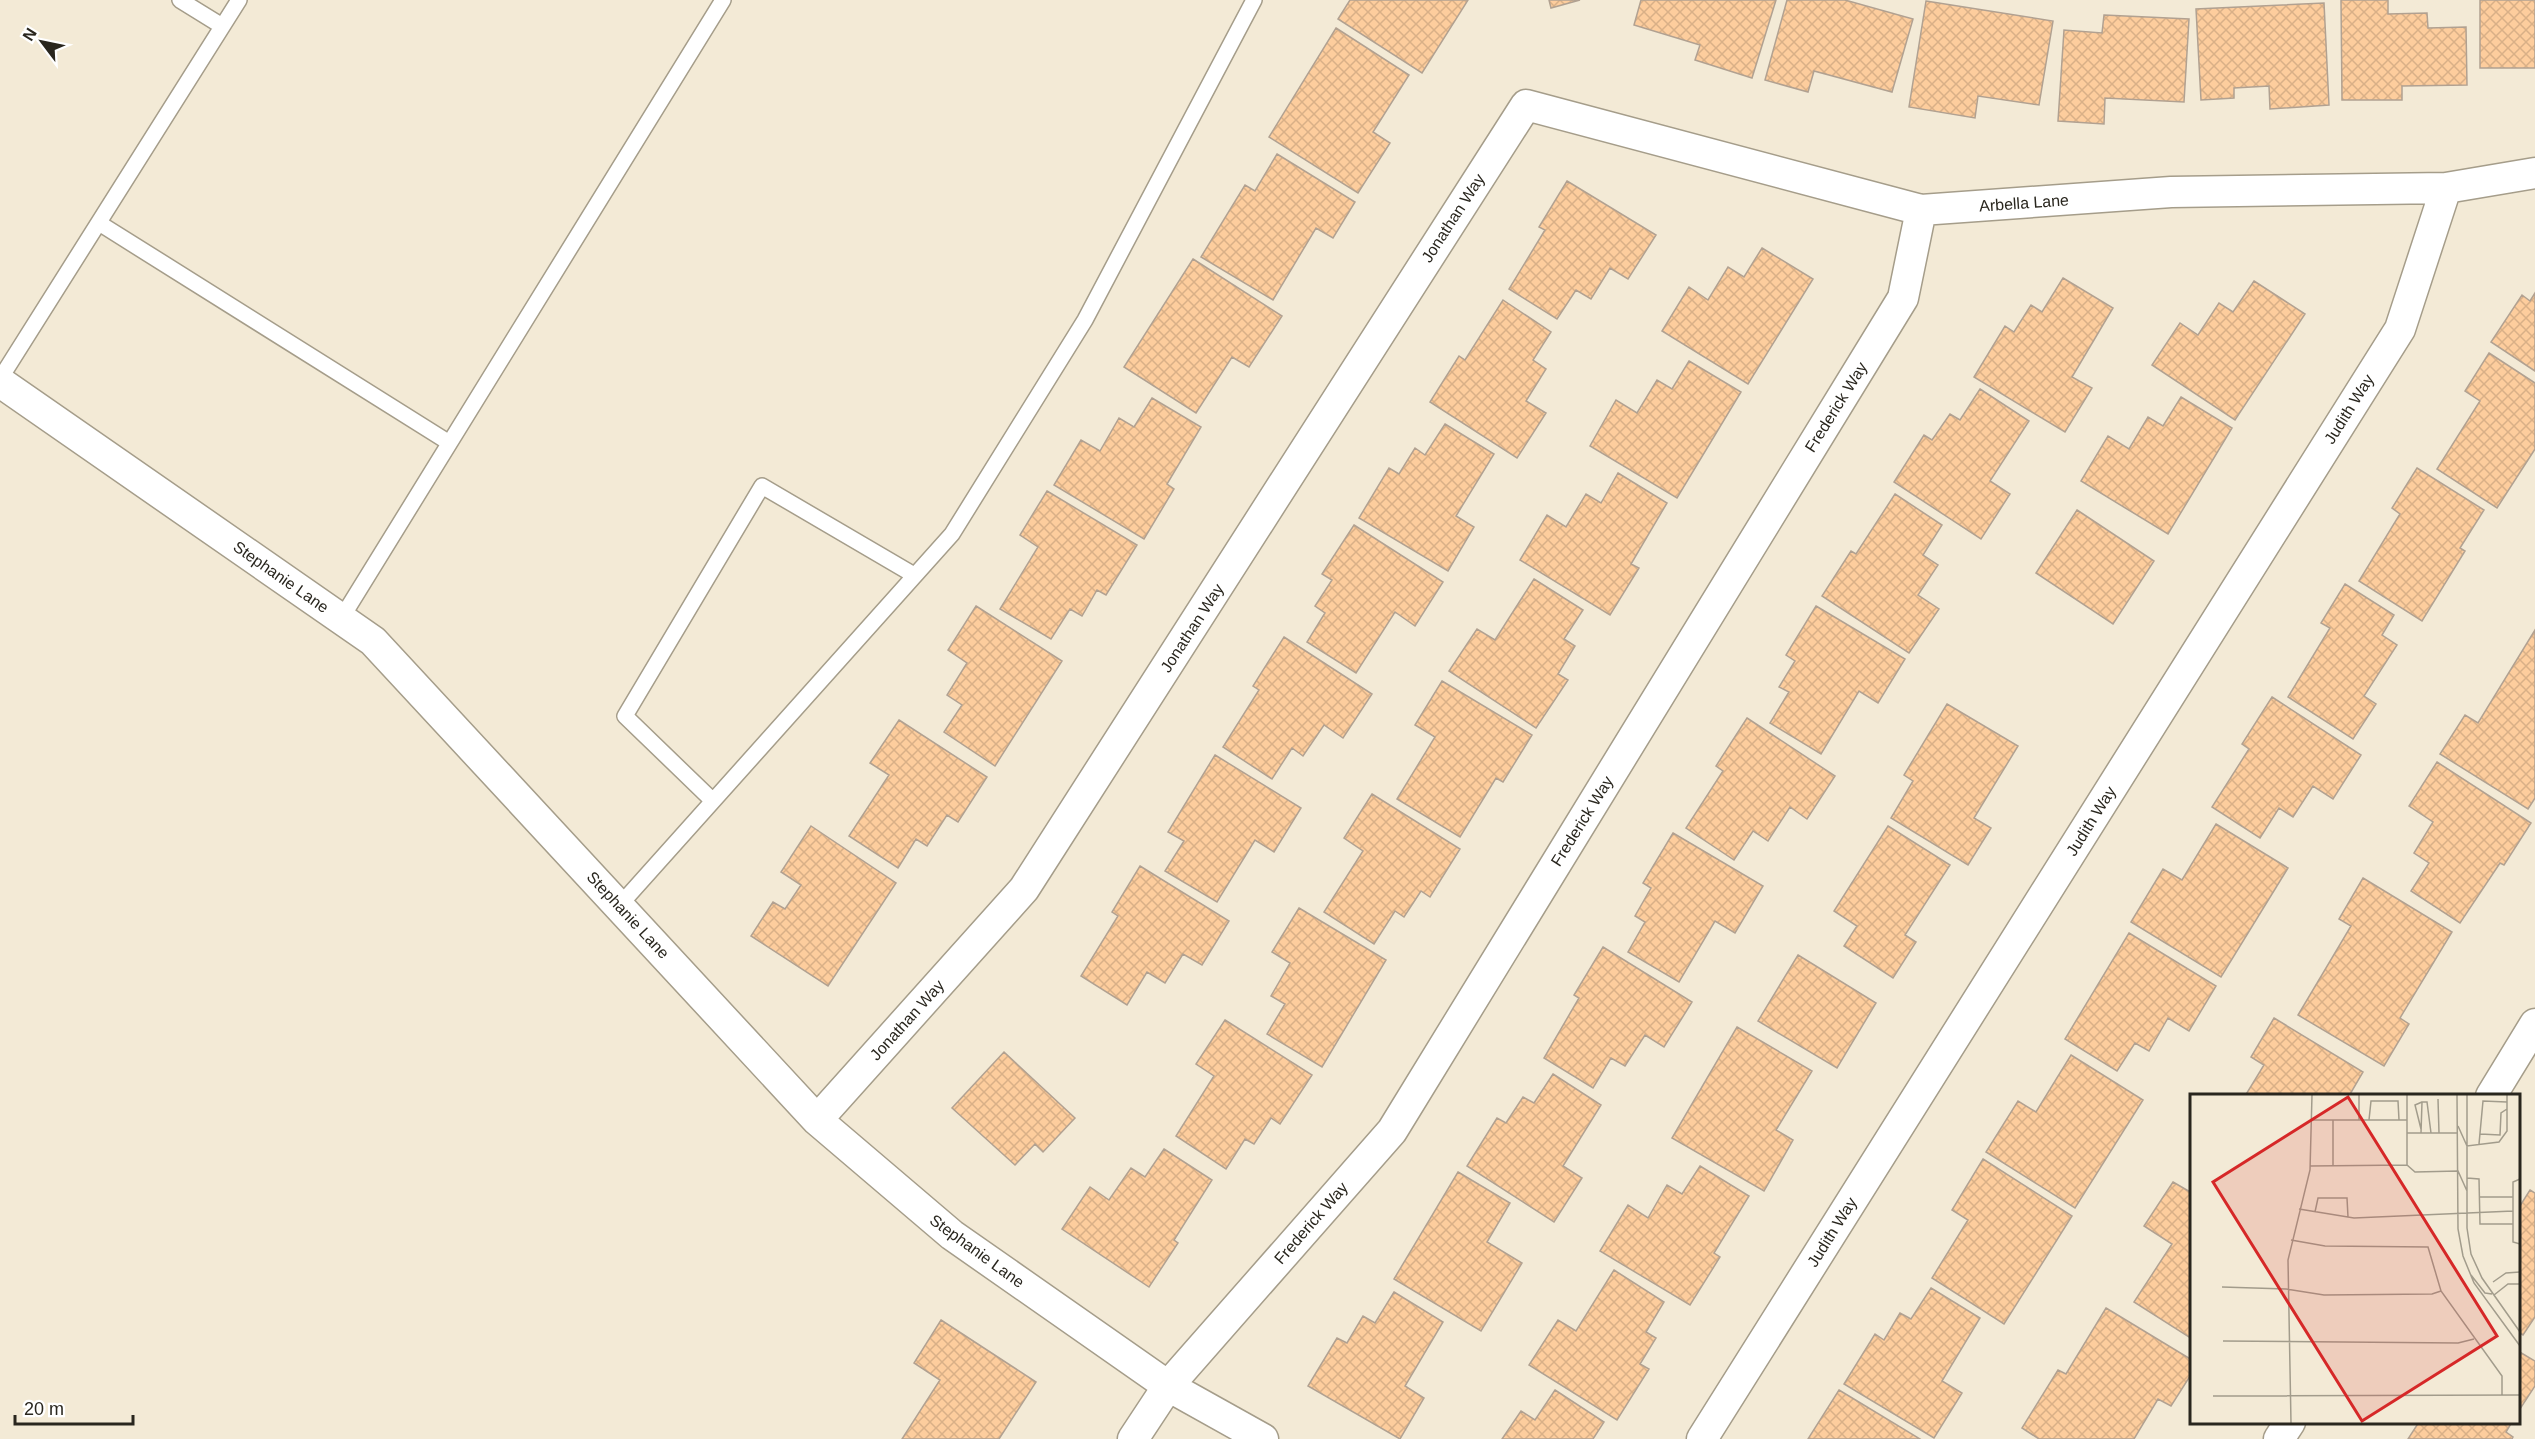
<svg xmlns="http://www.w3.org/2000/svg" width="2535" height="1439" font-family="Helvetica,sans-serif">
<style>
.building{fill:url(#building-cross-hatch);stroke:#b1a191;stroke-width:1.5}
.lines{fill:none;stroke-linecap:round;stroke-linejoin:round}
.lane-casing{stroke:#a59d8a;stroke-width:18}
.street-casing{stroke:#a59d8a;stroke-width:33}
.lane{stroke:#fff;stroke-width:15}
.street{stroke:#fff;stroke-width:30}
.labels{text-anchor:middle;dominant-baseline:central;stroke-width:4.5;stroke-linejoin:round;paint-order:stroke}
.street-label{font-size:16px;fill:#29261e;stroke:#fff}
.inset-road{fill:none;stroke:#a29c8c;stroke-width:1.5}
.view{fill:#d62828;fill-opacity:0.15;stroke:#d62828;stroke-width:3}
.inset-edge{fill:none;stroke:#29261e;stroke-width:3}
</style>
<defs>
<pattern id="building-cross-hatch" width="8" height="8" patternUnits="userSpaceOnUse" patternTransform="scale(1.5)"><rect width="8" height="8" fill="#fdcd9d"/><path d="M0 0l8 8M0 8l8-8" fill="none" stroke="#d9b087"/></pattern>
</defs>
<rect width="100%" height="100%" fill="#f3ead6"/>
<path class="building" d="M1350,0H1468L1422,73L1338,19Z
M1549,0H1580L1551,8Z
M1641,0H1776L1752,78L1695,60L1700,45L1634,25Z
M1787,0H1845L1913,19L1892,92L1814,71L1808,92L1765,80Z
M2341,0H2388V14L2427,13L2428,28L2466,27L2467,85L2402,86V100H2342Z
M2480,0H2535V68H2480Z
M1926,1L2053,21L2039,105L1978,96L1975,118L1909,107Z
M2324,3L2329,105L2270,109L2269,86L2234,88V98L2201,100L2196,9Z
M2104,15L2189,19L2184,102L2105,98L2104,124L2058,121L2064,30L2102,33Z
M1336,28L1409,75L1373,132L1390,143L1358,193L1269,137Z
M1277,154L1355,202L1333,238L1316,228L1273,300L1201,257L1245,185L1255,191Z
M1567,181L1656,235L1628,279L1610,268L1591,299L1576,290L1557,319L1509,289L1545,230L1539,227Z
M1762,248L1813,279L1748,384L1662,331L1689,287L1708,300L1728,267L1744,277Z
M1193,259L1282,316L1249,367L1232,357L1196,413L1124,367Z
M2063,278L2113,308L2072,377L2092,388L2065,432L1974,377L2005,326L2014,332L2031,305L2042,312Z
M2254,281L2305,314L2235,420L2152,365L2180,323L2198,335L2219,303L2233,312Z
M2535,293V371L2491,342L2522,295L2530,301Z
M1503,300L1551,332L1533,360L1546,369L1526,401L1546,413L1517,458L1430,402L1459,356L1465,360Z
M2489,353L2535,383V449L2497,508L2437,469L2480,401L2465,391Z
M1689,361L1741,392L1677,498L1590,446L1616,400L1637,413L1657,380L1672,389Z
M1980,389L2029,421L1990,481L2010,494L1981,539L1894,482L1924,435L1932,440L1950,414L1960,420Z
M2181,397L2232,428L2168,534L2081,481L2108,436L2129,449L2148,417L2163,426Z
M1152,398L1201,427L1167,484L1174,489L1144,539L1054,485L1081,440L1100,451L1119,418L1134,427Z
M1445,424L1494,454L1456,516L1474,527L1448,571L1359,518L1389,468L1399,474L1415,448L1425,455Z
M2417,468L2484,510L2460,548L2465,551L2422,621L2359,581L2400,514L2392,508Z
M1618,473L1667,503L1631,564L1639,568L1610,615L1520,560L1547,515L1566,527L1586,494L1601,503Z
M1047,491L1137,545L1106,595L1097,590L1082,616L1070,609L1051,639L1000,609L1038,547L1020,535Z
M1895,494L1942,525L1923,555L1938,565L1918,595L1939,609L1909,653L1822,596L1851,551L1856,554Z
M2077,510L2154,561L2113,624L2036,573Z
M1354,525L1443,582L1415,626L1395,612L1356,673L1307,642L1325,613L1315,606L1332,580L1322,574Z
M1534,579L1583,610L1564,639L1575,646L1558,674L1568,680L1536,728L1449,671L1477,629L1495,640Z
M2345,584L2394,615L2382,635L2397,645L2364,696L2376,704L2353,739L2288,697L2330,628L2321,623Z
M976,606L1062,661L995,766L944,732L962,705L947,695L967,663L948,650Z
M1816,606L1905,659L1878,703L1859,691L1821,754L1770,723L1789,692L1779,687L1795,661L1786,655Z
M2535,630V798L2528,809L2440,754L2465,715L2478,723Z
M1284,637L1372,694L1343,738L1324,725L1303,756L1292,748L1272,779L1223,747L1259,690L1253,686Z
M1442,681L1532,735L1503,782L1496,778L1460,837L1397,799L1435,737L1415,725Z
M2272,697L2361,755L2333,799L2313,786L2293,817L2279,808L2260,838L2212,807L2249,749L2242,744Z
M1947,704L2018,746L1974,818L1991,828L1968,865L1891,818L1913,781L1904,775Z
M1747,718L1835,776L1807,819L1790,807L1768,841L1753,831L1734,860L1686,828L1723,771L1716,766Z
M899,720L987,777L958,822L947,815L927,846L916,839L898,868L849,836L889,775L870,763Z
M1215,755L1301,808L1274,852L1255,840L1217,902L1165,871L1184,841L1168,832Z
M2437,762L2531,823L2504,865L2500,863L2460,923L2411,891L2429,863L2414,853L2433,822L2409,806Z
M1372,794L1460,849L1430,897L1421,891L1404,917L1395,911L1374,944L1324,912L1363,851L1344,838Z
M2216,824L2288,868L2221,977L2131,922L2163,869L2182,880Z
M811,826L896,883L828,986L751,936L773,902L785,909L801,885L781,872Z
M1888,826L1950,865L1905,935L1916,942L1893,978L1844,946L1857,926L1834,911Z
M1673,833L1763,886L1735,933L1715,921L1679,982L1628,952L1645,922L1635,916L1651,888L1643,883Z
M1140,866L1229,921L1202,965L1183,954L1165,983L1147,972L1127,1005L1081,976L1118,916L1112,912Z
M2363,878L2452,932L2400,1018L2409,1024L2384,1066L2298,1015L2351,926L2339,919Z
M1299,908L1386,960L1322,1067L1267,1034L1285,1004L1271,996L1290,963L1272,952Z
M2129,933L2216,986L2189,1031L2168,1018L2149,1051L2135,1043L2117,1071L2065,1039Z
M1603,947L1692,1002L1664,1047L1645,1035L1625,1066L1611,1058L1593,1088L1544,1058L1579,998L1574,995Z
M1798,955L1876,1003L1837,1068L1758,1021Z
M2274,1018L2363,1072L2349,1096H2245L2264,1065L2251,1057Z
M1225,1020L1312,1075L1280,1124L1271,1118L1254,1144L1245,1139L1226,1169L1176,1136L1214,1076L1196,1064Z
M1737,1027L1812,1071L1776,1130L1793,1140L1764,1191L1672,1138Z
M1004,1052L1075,1118L1043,1152L1035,1144L1015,1165L952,1108Z
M2071,1055L2143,1100L2075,1208L1986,1152L2018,1101L2036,1112Z
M1553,1074L1601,1105L1563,1166L1582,1178L1554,1222L1467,1166L1497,1118L1506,1123L1523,1097L1534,1103Z
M1164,1149L1212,1180L1174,1240L1178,1243L1149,1287L1062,1229L1090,1187L1109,1200L1131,1168L1145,1177Z
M1983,1159L2072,1216L2004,1324L1932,1278L1968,1220L1952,1210Z
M1700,1166L1749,1196L1714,1253L1720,1257L1690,1305L1600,1251L1628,1205L1648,1218L1667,1185L1682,1194Z
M1458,1172L1510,1203L1487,1242L1522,1263L1481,1331L1394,1279Z
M2173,1182L2192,1193V1339L2134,1302L2172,1244L2144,1226Z
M2530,1190L2535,1193V1317L2523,1335L2518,1332V1209Z
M1614,1270L1664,1302L1646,1332L1656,1338L1640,1364L1649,1369L1617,1420L1529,1365L1558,1320L1576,1331Z
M1931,1288L1980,1318L1942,1381L1962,1393L1934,1438L1844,1384L1875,1334L1884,1340L1900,1313L1911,1319Z
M1394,1292L1443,1322L1405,1386L1424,1398L1400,1439L1308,1386L1337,1338L1347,1343L1363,1316L1375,1323Z
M2106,1308L2192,1360V1373L2171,1406L2158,1399L2134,1439H2039L2022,1428L2058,1370L2066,1374Z
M941,1320L1036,1382L999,1439H902L940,1380L914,1363Z
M2518,1351L2535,1361V1386L2518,1412Z
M1555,1390L1604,1422L1593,1439H1502L1521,1411L1535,1420Z
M1839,1390L1920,1439H1808Z
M2419,1422H2512L2506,1432L2513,1437L2512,1439H2408Z"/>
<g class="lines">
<defs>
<path id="lane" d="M180,0L222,26
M99,223L448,442
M0,379L239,0
M341,619L723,0
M713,801L625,716L762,486L914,575
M619,906L952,534L1085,320L1254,0"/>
<path id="street" d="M0,382L373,641L817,1120L952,1235L1168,1386L1263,1439
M2491,1096L2535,1024
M817,1120L1024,889L1526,105L1921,210L2171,192L2446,188L2535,173
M1133,1439L1168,1386L1392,1131L1903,298L1921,210
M1702,1439L2400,329L2446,188
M2279,1439L2290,1422"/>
</defs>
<use href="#lane" class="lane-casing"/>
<use href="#street" class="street-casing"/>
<use href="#lane" class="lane"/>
<use href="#street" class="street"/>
</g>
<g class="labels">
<g class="street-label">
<text transform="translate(2024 203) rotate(-4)">Arbella Lane</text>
<text transform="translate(1453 218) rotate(-57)">Jonathan Way</text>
<text transform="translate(1836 407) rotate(-58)">Frederick Way</text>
<text transform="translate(2349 409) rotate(-58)">Judith Way</text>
<text transform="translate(281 577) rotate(35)">Stephanie Lane</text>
<text transform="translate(1192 628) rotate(-57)">Jonathan Way</text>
<text transform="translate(1582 821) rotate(-58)">Frederick Way</text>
<text transform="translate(2091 821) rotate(-58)">Judith Way</text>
<text transform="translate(628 915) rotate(47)">Stephanie Lane</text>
<text transform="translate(907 1020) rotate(-48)">Jonathan Way</text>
<text transform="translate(1311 1223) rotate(-49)">Frederick Way</text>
<text transform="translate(1832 1232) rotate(-58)">Judith Way</text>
<text transform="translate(977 1251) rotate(36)">Stephanie Lane</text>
</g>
</g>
<g transform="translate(2190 1094)">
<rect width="330" height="330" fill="#f3ead6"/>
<path class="inset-road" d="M217,1V26M267,1L268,135L273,162L284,189L330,252M277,1V134L281,160L292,184L330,238M248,5L249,39M122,26H217V71M169,26V1M179,26L181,7H208L209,26M268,32L277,52L309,48L317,37V1M231,35L225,11L232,8M217,39H268M231,39L232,8H237L241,39M290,40L310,41L311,19L317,15M289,50L293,7L317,8M120,72L217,71L225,78L268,77L277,97M143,72V26M277,84L289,85L290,130H323V148L330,150M289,103H323M109,115L164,124L323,117M125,118L128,104H157L158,123M323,130V88L330,85M101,146L135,152L238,153L251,197L312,282V302M281,181L295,199L302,200M303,188L316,179L330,178M32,193L96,195L134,201L242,200L251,197M304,201L318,190H330M33,247L268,249L284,245M23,302L330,301M101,329L98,166L120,76L122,1"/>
<path class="view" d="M158,3L307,242L172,327L23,88Z"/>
<rect width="330" height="330" class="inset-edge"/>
</g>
<g transform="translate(42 42) rotate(302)" stroke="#ffffff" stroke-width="4.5" paint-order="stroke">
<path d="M0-4.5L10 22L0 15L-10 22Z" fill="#29261e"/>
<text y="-9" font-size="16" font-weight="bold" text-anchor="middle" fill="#29261e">N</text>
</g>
<path d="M15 1415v9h118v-9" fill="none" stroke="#29261e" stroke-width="3"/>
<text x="24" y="1415" font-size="18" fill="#29261e" stroke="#ffffff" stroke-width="4.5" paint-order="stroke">20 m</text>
</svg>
